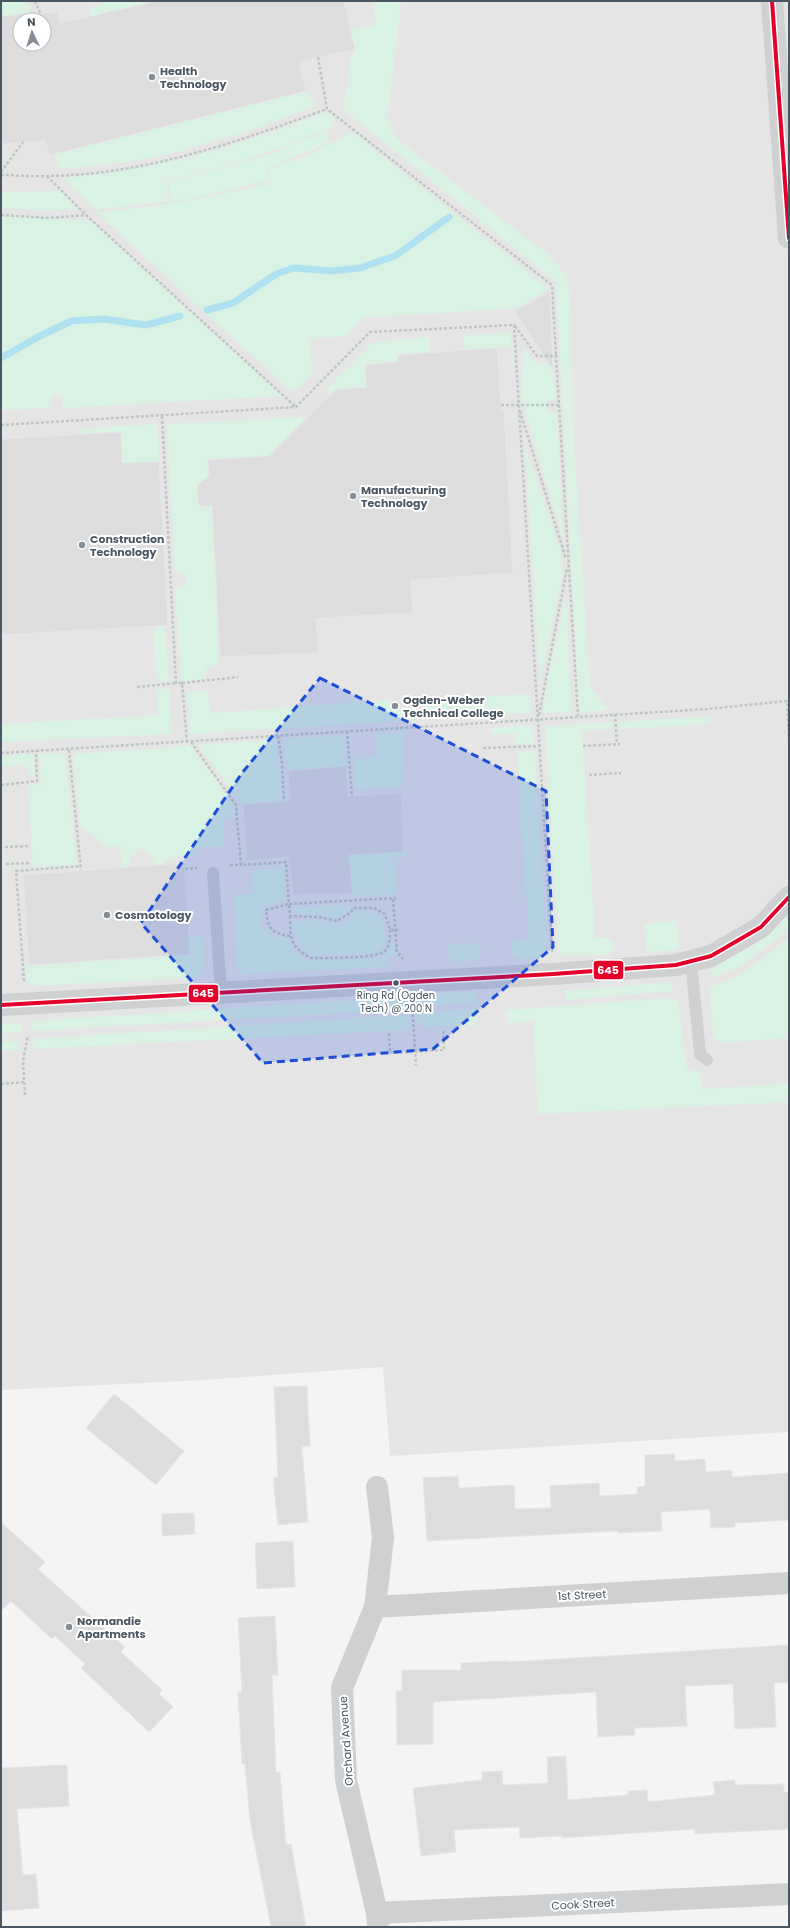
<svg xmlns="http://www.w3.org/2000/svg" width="790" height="1928" font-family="Poppins,sans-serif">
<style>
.education{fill:#e6e5e6;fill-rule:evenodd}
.green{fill:#d9f2e3}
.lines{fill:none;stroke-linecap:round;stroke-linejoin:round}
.stream{stroke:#aee2f0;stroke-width:7}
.building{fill:#ddddde;stroke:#e5e6e7;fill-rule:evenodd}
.path{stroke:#bcc7c4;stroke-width:2.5;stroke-dasharray:3 2;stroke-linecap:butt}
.service{stroke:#ced0d2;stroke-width:12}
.minor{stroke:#ced0d2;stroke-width:22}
.path-bridge{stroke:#bcc7c4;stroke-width:2.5;stroke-dasharray:3 2;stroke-linecap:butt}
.bus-1-casing{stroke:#fff;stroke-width:7}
.bus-1{stroke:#e4002b;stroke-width:4}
.marked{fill:#1d4ed8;fill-opacity:0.2;stroke:#1d4ed8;stroke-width:3;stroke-dasharray:8 5;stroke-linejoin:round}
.poi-dot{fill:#868d94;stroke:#fff;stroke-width:1.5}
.bus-dot{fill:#4a5661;stroke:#fff;stroke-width:1.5}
.labels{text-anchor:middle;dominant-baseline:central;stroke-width:4;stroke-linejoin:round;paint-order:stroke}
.bus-label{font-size:10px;fill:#4a5661;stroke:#fff}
.poi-label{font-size:11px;font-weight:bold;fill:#4a5661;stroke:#fff;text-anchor:start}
.street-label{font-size:11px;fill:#4a5661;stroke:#fff}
.line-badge{stroke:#fff;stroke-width:1.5}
.badge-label{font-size:11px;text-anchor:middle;font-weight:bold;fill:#fff}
</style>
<rect width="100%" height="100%" fill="#f4f4f4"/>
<path class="education" d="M1,1H789V1432L390,1456L383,1367L204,1380L1,1390ZM20,20H44V44H20Z"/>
<path class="green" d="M1,1H28L31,14L1,16Z
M107,1H158L90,16L89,9Z
M374,1H400L401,4L387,118L396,138L550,256L567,277L571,306L573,427L590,686L609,710L579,713L556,282L343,109L348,86L350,60L355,49L351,29L376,25Z
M306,91L317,105C269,125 220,141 170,154C133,163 95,165 58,169L55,153Z
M325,112L335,119L332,127L284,147L239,162L166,181L169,201L96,210L62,178C123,173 184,161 242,142C270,133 298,122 325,112Z
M330,130L326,144L267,168L270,180L223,192L172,202L168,182L265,156Z
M352,132L549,289L518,308L361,318L347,336L310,339L312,374L299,389H288L97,213C156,206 215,198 272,182L269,169L304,157Z
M59,191L77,209L48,211L1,208V192Z
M1,217L89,220L281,396L63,408L62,395H51L52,408L1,410Z
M510,332L511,347L464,350L463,336Z
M430,337V353L398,355V362L365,365L367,387L339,389V395H329L328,388L373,342Z
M524,348L535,363L552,362L556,400L546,401L547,413H557L563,539L521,398Z
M307,417L267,457L209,460V475L197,486L199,506L212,505L219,666L205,668L206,679L181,681L175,588L187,586L186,573H175L167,424Z
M158,424L159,462L122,463L121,432L79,434L78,429Z
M525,447L561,551L563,573L540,683Z
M566,593L572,712L543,713L546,689Z
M165,626L169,681L157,682L153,627Z
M157,689H169L172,734L1,742V724L158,715Z
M187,691H207L211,713L388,700L398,704L401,710L402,721L190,734Z
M530,694L532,713L424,719V710L430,699Z
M710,716L711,724L619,729L618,722Z
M611,722V729L582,731L595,938H612L614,942C613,948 613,951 609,955L559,956L545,726Z
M531,725L534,743L516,744L515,733L490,734L491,728Z
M403,732L402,787L355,789L354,760L376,756V739L373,734Z
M345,735L346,766L288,771L283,739Z
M276,739L282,801L243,804L198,745Z
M191,746L234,805V817L223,819V846L196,848L192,854L164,860V865L154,866L153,858L141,848L130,859V867H122L120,846L106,847L80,825L73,754Z
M517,751H535L547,957L519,959L512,955V941L529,939Z
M65,753L77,865L33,867L28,786L41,784L39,754Z
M33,754L35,776H29L27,765L1,766V756Z
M409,851L407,856L394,857L396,894L353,897L349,855Z
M283,869L285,901L264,906L260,923L272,937H287L296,954L306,960L380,959L388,952L393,940L394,956L386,958L385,967L237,974L234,895L254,893L252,870Z
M350,905L347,912L336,919C331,917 325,915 320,914C308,912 302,921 293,908Z
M365,910C382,914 383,917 385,934C387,943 384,948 376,953L310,956C299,946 294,936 292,922L316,920L337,925L344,924L355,912Z
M789,914V927L785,932L743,965L709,979L711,969L753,946Z
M676,921L679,936L677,950L652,952L646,950L644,924Z
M202,936C203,949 208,972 194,978L31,986L26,980V966L190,955L189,937Z
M789,936V1038L719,1043L713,1036L710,987C741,977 766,959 789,936Z
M477,943L482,951L476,960L456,962L447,955L449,944Z
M671,982L675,984L670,991L566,1000L564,991Z
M474,991L477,1003L416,1006L418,996Z
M405,997L409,1009L32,1031L31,1021Z
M670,998L678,1000L687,1070L700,1072L702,1089L789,1083V1102L538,1114L533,1021L508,1023L505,1010Z
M477,1009V1021L473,1025L423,1027L413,1013Z
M409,1015L406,1030L34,1049L32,1039Z
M22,1023V1032L1,1033V1024Z
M20,1041L21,1050L1,1051V1042Z"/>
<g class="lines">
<path class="stream" d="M207,310L233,303L276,274L294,268L331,271L360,268L395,256L449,217
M1,358L38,337L71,321L104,319L146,325L180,316"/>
</g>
<path class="building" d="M158,1H344L355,49L299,62L306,91L50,155L45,141L1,144V16L57,12L61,23ZM20,20H44V44H20Z
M550,291L553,370L515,312Z
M497,348L501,409H504L513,573L411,580L413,613L316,618L319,653L220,657L212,505L199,506L197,486L209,475L208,460L269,456L335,390L367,387L365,365L398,362V355Z
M121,432L122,463L159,462L168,625L1,635V439Z
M346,766L348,797L401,793L403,852L349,855L352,893L294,895L288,857L247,861L243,804L290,801L288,771Z
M184,863L190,954L29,965L23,875Z
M307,1386L310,1446L302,1447L308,1522L278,1525L273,1478L278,1477L274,1387Z
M114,1394L184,1451L156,1485L86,1428Z
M675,1454V1461L705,1459L706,1472L732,1470V1477L789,1473V1520L735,1523V1527L711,1528L710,1509L661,1512L662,1531L618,1533V1531L427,1541L423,1478L458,1476L459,1488L514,1485L515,1509L551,1508L550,1486L599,1483L600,1496L637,1494V1487L645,1486V1455Z
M194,1513L195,1534L162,1536V1514Z
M1,1522L45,1562L38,1569L125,1647L121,1652L162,1690L159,1694L173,1707L149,1732L81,1668L85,1664L55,1636L52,1639L11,1601L1,1611Z
M293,1541L295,1587L257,1589L255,1543Z
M275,1616L278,1675H272L276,1773L280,1772L286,1845L291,1844L306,1927H271L250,1821L245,1764H242L238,1692H242L238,1618Z
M789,1645V1682L774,1683L776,1727L735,1729L733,1684L685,1686L687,1726L634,1728L635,1735L598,1737L596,1692L433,1702V1744L397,1745L396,1691H402V1670H461V1663L507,1661V1662Z
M566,1756L568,1800L628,1795V1791L647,1790L648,1802L715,1795L713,1782L735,1780V1785L784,1784V1792H789V1829L695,1834V1829L562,1838V1836L520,1838L519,1827L454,1830L456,1852L421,1856L413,1788L482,1780V1772L502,1771L503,1785L548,1783L547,1757Z
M67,1765L69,1806L17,1809L23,1875L36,1874L39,1908L1,1911V1768Z"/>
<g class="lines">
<path class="path" d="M35,1L40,13
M318,57L327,109L552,285L556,356
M1,172L23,142
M1,175C16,175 32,177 47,176C144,175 237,142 327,109
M47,176L86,215L296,407
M1,215L49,218L86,215
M515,326L537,356H556L578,716
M520,411L566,559
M162,416L176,683H182L187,742
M1,425L296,407L370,332L514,325L552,952
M182,683L238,677
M137,687L177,683
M615,714L617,744
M539,715L567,568
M347,731L352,797
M278,736L282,763L284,801
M191,742L236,805L241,865L286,862L289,904L396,898
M583,746L620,744
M483,748L540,746
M69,750L81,870
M1,753L707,709L787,701L789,743
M589,775L621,773
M1,785L37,781L36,751
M5,847L30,846
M6,864L31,863
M230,865H241
M185,869L197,868
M393,899L397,952L403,959
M290,916C290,937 290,948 311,958C325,958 376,959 385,951C390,946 390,936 390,930
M290,936C271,933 268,929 266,910L289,904L290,916L319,917L337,921L350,913L354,908H374L385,914L390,930H398
M24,981L16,871L81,866
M412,1004L416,1065
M389,1033L390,1053L444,1050L443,1030
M1,1084L24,1082
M25,1095L23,1061L28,1035"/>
<path class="service" d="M213,873L221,992
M691,961L700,1054L707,1060"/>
<path class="minor" d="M772,1L789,238
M1,1005L553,974L676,965L711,956L761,927L789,897
M377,1487L383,1538L375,1607L342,1688L346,1780L377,1913L378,1927
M375,1607L789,1583
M377,1913L789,1894"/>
<path class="path-bridge" d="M501,405H558"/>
<defs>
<path id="bus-1" d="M772,1L789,238
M1,1005L553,974L676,965L711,956L761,927L789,897"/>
</defs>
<use href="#bus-1" class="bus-1-casing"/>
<use href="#bus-1" class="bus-1"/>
</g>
<path class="marked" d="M320,678L546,791L553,947L433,1049L263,1063L141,923L242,773Z"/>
<g class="poi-dot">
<circle cx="152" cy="77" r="4"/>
<circle cx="353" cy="496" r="4"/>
<circle cx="82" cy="545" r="4"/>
<circle cx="395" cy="706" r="4"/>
<circle cx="107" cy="915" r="4"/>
<circle cx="69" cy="1627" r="4"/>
</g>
<circle class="bus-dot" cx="396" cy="983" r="3.5"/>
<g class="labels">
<g class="bus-label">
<text x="396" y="995">Ring Rd (Ogden<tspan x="396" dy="13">Tech) @ 200 N</tspan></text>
</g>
<g class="poi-label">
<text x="160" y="71">Health<tspan x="160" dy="13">Technology</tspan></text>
<text x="361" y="490">Manufacturing<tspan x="361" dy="13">Technology</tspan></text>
<text x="90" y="539">Construction<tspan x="90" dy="13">Technology</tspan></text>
<text x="403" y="700">Ogden-Weber<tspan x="403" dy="13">Technical College</tspan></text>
<text x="115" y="915">Cosmotology</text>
<text x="77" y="1621">Normandie<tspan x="77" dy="13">Apartments</tspan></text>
</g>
<g class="street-label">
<text transform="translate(582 1595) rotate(-3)">1st Street</text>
<text transform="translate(346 1741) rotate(-94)">Orchard Avenue</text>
<text transform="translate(583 1904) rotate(-3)">Cook Street</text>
</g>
</g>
<g class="line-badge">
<rect x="593" y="960" width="31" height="20" rx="4" fill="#e4002b"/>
<rect x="188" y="984" width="31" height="19" rx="4" fill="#e4002b"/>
</g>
<g class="badge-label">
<text x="608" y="974">645</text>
<text x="203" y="997">645</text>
</g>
<rect width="790" height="1928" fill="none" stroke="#4a5661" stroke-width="4"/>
<g transform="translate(32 32) rotate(356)"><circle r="19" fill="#ffffff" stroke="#b7bbc0"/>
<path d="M0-3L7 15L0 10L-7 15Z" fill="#868d94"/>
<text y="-6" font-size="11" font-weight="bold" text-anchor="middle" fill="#4a5661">N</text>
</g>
</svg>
